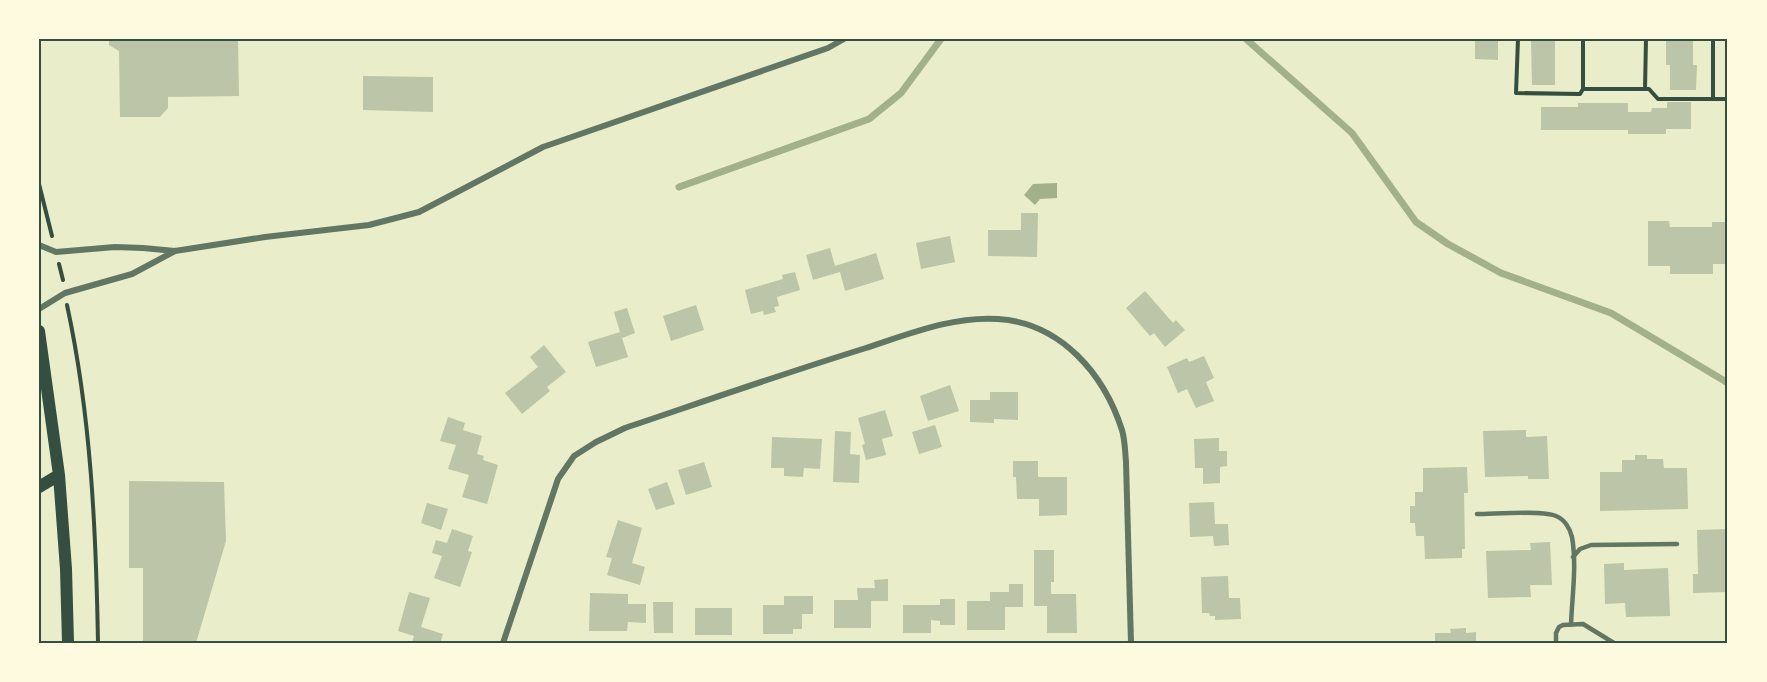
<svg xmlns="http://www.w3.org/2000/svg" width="1767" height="682" font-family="Inter,sans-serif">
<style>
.water{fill:#a3b18a}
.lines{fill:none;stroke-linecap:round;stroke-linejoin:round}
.stream{stroke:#a3b18a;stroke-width:7}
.building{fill:#bcc5a7}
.path{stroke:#344e41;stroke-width:4}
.service{stroke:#617663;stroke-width:4.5}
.minor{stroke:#617663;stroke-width:6}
.secondary{stroke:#344e41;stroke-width:12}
.neatline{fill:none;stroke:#344e41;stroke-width:2}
</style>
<rect width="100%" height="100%" fill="#e9edc9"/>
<path class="water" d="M1057,183V198L1040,199L1035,205L1024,195L1033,184Z"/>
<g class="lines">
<path class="stream" d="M1246,39L1352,133L1416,222L1448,244L1501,273L1611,313L1728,383
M679,187L869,119L901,93L941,39"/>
</g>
<path class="building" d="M109,39H238L239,96L168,97V108L160,117H120L119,51L109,45Z
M1475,39H1498V60L1475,59Z
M1531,39H1555V85H1532Z
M1666,39H1693V65H1697L1696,90H1670V65H1666Z
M363,76L433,77V112L363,110Z
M1667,102H1691V129H1666V134H1628V130H1541V107H1578V103H1628V112H1651L1652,108H1667Z
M1021,213H1038L1037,257L988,256V230H1021Z
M1648,221H1669L1670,227H1712V222H1728V264H1713V274H1670V266H1648Z
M950,236L955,262L921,269L916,243Z
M830,248L835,266L876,253L884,279L845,291L840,272L813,280L806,255Z
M795,272L800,290L777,297L779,306L774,307L776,312L764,315L763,311L751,314L745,290L783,279L782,275Z
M1145,291L1173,323L1176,320L1185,330L1165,347L1154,333L1150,336L1126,308Z
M696,305L704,330L671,341L663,316Z
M627,308L635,333L622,338L628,357L596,367L588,342L620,332L614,312Z
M544,345L566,372L547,387L550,391L522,414L505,393L538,367L530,357Z
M1204,356L1214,378L1206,382L1214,401L1196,408L1187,389L1178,393L1167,367L1187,358L1189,362Z
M950,385L959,411L928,421L920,396Z
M990,392H1018V420L994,419V423L970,422V400H990Z
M885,410L893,436L882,439L886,455L866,460L862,445L865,444L858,418Z
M448,417L465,423L463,430L482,436L477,454L484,456L483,460L498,465L487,504L462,497L469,475L448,469L456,445L440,441Z
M935,425L942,447L919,454L912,432Z
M1526,430V437L1547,436L1549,479H1528V476L1485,477L1483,431Z
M835,431L851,432L850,454L860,455L859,483L833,482Z
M772,437L822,439L820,469L804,468L803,477L784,476V468H771Z
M1219,438V451H1227V466L1220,467V483L1203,484V468H1195L1194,439Z
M1635,455H1647V459H1663L1664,468H1687L1688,509L1600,511V472H1622V460H1635Z
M1013,461H1038V477H1067V515L1039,516V499H1017L1016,477H1013Z
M704,462L712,487L686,495L678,470Z
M1467,467L1468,493H1464L1465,549H1462V558L1425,559L1424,536H1416L1415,523H1410V506H1415V492H1423V468Z
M129,481L224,482L226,541L196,643H143V568H129Z
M667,482L675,504L656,510L648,489Z
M1214,502L1215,524H1228L1229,545L1214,546L1213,536L1190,537L1189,503Z
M427,503L448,509L441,530L421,523Z
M618,520L642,528L632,563L645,567L640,585L607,575L612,558L606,557Z
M452,529L473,536L468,551L472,552L460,587L434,578L442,556L432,553L436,540L447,543Z
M1728,529V592L1693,593V574H1698L1697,530Z
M1550,542L1552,585H1530L1531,597L1488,598L1486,551L1531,550L1530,543Z
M1034,550H1054V582H1051V594H1076L1077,633H1047V606H1034Z
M1624,563V570L1668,568L1670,616L1626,617L1625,603L1605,604L1604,564Z
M1228,576L1229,598H1240L1241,619L1215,620V616H1210L1209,613H1202L1201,577Z
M888,579V601H871V628H834V600H858L857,588H875L874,580Z
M1009,584H1023V607H1005V630H967V601H990V592H1009Z
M409,592L430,598L421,627L443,634L440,643H412L414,636L398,631Z
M590,593L628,594V604H646V623L628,622L627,631H589Z
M784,596H813V614H802V629H793V634H763V605H784Z
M940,599H955V625H940V621L931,620V633H903V605H940Z
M653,602H673V633H654Z
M695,608H732V635H695Z
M1466,628V633L1476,632V643H1435V633H1451L1450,629Z"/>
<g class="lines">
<path class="path" d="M1518,39L1516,93L1580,94L1583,89H1649L1658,99H1728
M1583,39V89
M1645,89L1646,39
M1713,99V39
M39,184L52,236
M59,264L63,280
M67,305C91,416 96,529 98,643"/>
<path class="service" d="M1477,514C1495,514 1541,510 1556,516C1564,519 1570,528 1572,537C1577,566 1572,596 1571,625
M1573,557L1580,549L1591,545L1677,544
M1556,643V633L1559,627L1563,625L1583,624L1614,643"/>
<path class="minor" d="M39,245L56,252L115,247L143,248L175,251L265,237L369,225L419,212L543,147L828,48L844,39
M39,309L65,293L132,274L175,251
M503,643L558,479L574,456L596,442L625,428C705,401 785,373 866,348C909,334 953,316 998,319C1061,323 1104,374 1122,430C1125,440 1125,451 1126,462L1131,643"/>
<path class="secondary" d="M39,331L59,475L66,569L68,643
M39,487L59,475"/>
</g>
<rect width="1767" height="682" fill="none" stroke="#fefae0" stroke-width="81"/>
<rect x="40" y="40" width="1686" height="602" class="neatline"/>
</svg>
